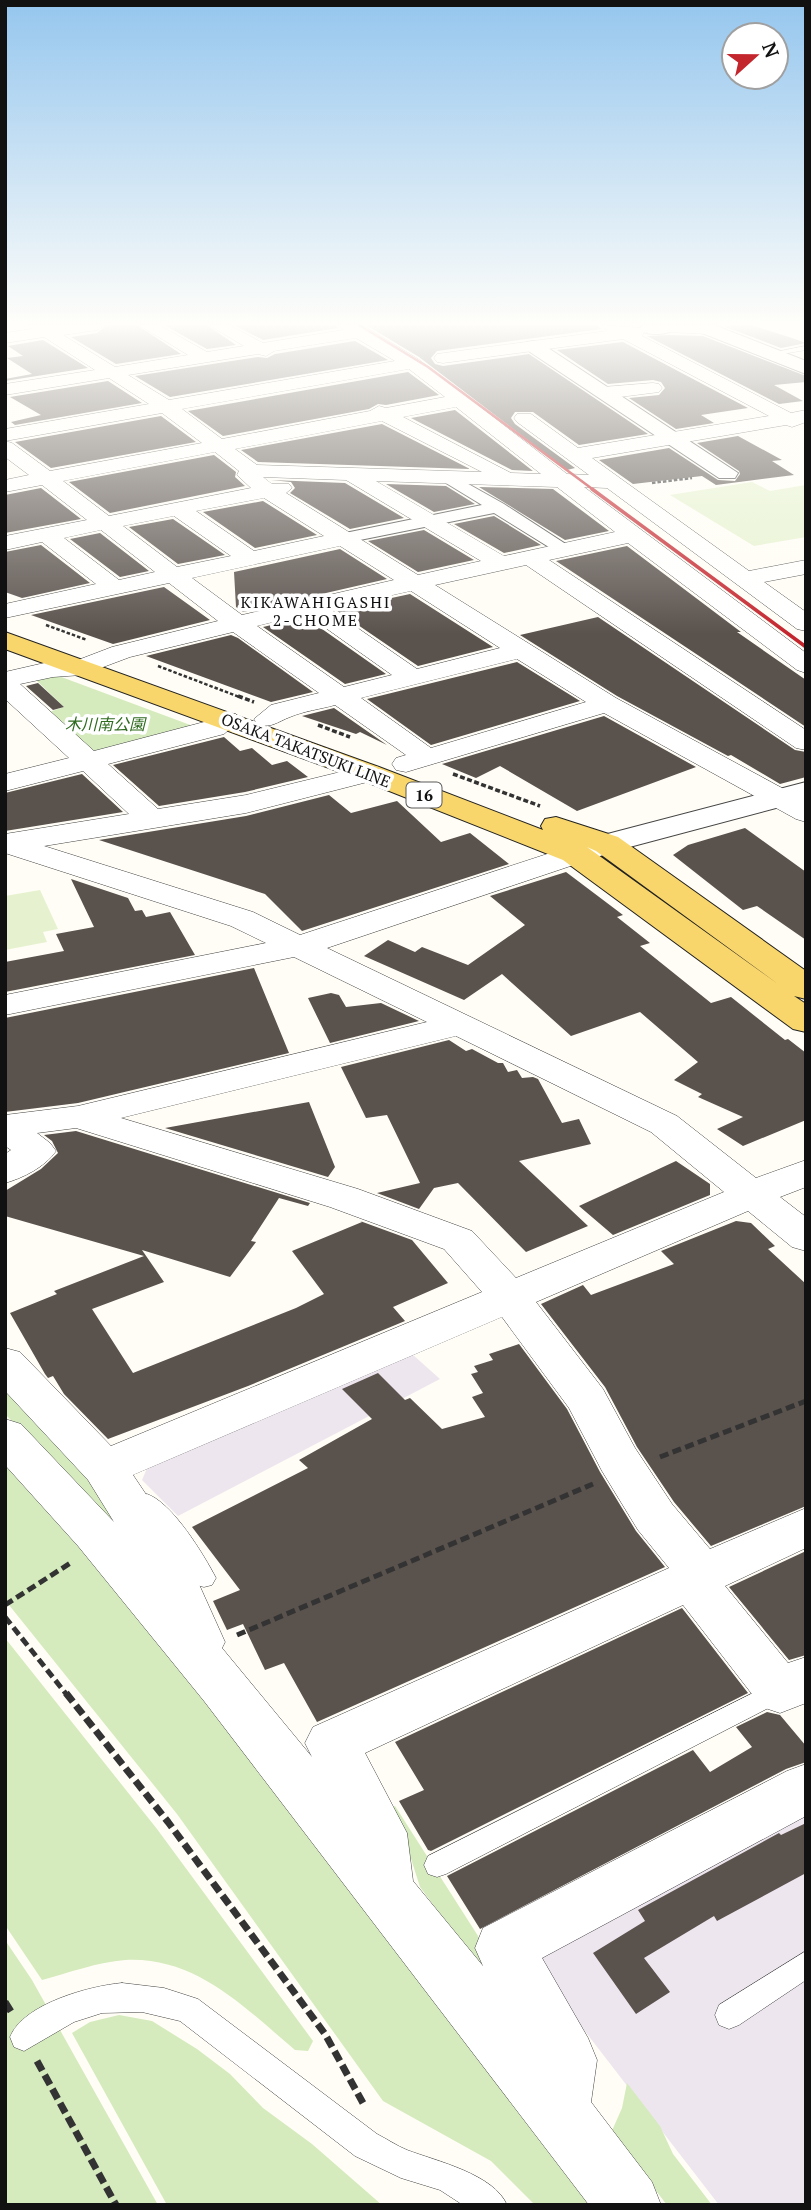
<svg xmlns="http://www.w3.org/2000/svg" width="811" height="2210" font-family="'PT Serif','Noto Sans JP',serif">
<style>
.industrial{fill:#eee6ef}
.green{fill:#d5ebbd}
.pitch{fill:#e6f2cf}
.building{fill:#5a524d}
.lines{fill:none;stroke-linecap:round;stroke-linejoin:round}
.service-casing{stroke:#444;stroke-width:1}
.pedestrian-casing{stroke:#444;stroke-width:2}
.minor-casing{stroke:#444;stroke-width:1}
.tertiary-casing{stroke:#444;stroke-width:2}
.primary-casing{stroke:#222;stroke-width:2}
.path-far3{stroke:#333;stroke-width:2.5;stroke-dasharray:3.5 2;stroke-linecap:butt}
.path-far2{stroke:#333;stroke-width:3.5;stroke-dasharray:5 2.5;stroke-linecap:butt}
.path-far1{stroke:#333;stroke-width:5;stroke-dasharray:9 4.5;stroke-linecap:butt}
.path{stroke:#333;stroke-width:7;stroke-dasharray:11 5;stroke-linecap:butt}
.service{fill:#fff;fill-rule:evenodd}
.pedestrian{fill:#fff;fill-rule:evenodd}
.minor{fill:#fff;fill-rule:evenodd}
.tertiary{fill:#fff;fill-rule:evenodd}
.primary{fill:#f9d66b;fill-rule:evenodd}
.rail-far1{stroke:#c4262e;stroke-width:2.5}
.rail{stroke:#c4262e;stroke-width:3.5}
.labels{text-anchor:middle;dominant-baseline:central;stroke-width:7;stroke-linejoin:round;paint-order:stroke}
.far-neighbourhood-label{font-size:16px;letter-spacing:2px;fill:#111;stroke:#fff}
.far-park-label{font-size:16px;font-style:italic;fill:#2f6b1f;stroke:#fff}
.far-street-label{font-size:16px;fill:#111;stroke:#fff}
.shield{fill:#fff;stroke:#585858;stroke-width:2}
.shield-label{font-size:16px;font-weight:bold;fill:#111}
</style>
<rect width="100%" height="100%" fill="#fffdf5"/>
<path class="industrial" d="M412,1354L440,1379L178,1516L142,1480L148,1466Z
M806,1804V2205H719L527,1956Z"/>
<path class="green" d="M56,675L201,729L96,756L49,712L64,707L36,680Z
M5,1385L90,1472L140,1552L5,1414Z
M5,1463L82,1543L598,2205H535L491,2161L383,2101L177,1814L5,1600Z
M5,1638L157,1829L313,2041L308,2051L295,2050C245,2008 196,1956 125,1960C98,1962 68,1973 42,1980L5,1925Z
M395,1806L533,2022L526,2030L420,1887L407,1846L387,1811Z
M5,1940L32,1980L158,2205H5Z
M119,2015L152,2021L197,2049L230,2074L263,2108L312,2144L382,2205H167L72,2033L90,2022Z
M627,2083L660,2126L673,2154L712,2205H667L611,2133L622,2108Z"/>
<path class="pitch" d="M752,482L770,491L806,485V537L754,546L670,495Z
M40,890L58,929L43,932L47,942L5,950V896Z"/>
<path class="building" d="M107,325H137L181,354L116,364L71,337L97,333Z
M164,325H207L236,345L207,349Z
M234,325H335L338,328L263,340Z
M366,325H598L601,329L437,351L431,358L435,364L443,366L529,354L648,434L579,445L533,412H515L511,418L515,424L575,468L567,470L419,357Z
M751,325L792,338L806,343L781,348L723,326Z
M669,335L703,336L806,376V382L774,385L803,401L779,404L647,336Z
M43,340L88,368L5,381V379L32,374L7,358L23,356L8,346Z
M355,341L388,360L170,397L135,376L258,357L267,358L275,354Z
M623,342L748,408L701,415L714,423L676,429L629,398L659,395L665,388L661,382L653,380L608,384L557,350Z
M408,372L439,395L386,405L378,404L369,409L223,436L188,411Z
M108,381L142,403L15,425L11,422L41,415L10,397Z
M455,410L533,471L512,470L411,418Z
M161,416L196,442L51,468L15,442Z
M382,424L470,469L258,462L241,450Z
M738,436L782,460L772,461L794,475L716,485L702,476L633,484L599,460L669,448L718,480L735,481L740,474L739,471L697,443Z
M214,455L236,472L235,477L245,486L110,513L69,482Z
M271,480L345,483L404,518L350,529L290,493L295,488L291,482Z
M386,484L446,486L475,504L434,512Z
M479,487L553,489L609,531L565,540Z
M41,488L81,519L5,533V495Z
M263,501L317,535L255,548L203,512Z
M494,516L541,545L504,553L454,524Z
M173,519L225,555L178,564L129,527Z
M424,530L474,560L418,572L368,541Z
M100,533L149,571L120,577L70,539Z
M41,545L90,583L22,598L5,592V552Z
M627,546L741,632H737L806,680V727L556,561Z
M340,549L387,579L243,612L236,607L234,572Z
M164,587L210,620L113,644L31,615Z
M410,594L493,647L418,666L336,610Z
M305,617L386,674L345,684L263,627Z
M598,617L795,750L806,752V777L780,784L731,755L728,756L617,696L520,635Z
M231,635L238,638L313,692L271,702L146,656Z
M517,662L580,701L431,745L367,699Z
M38,683L64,707L53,710L26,686Z
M334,708L387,745L360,732L356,734L302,716Z
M604,716L696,767L577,811L500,766L476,778L442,764Z
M224,737L240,751L252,748L272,765L287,761L308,777L245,792L159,806L113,765Z
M82,774L123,812L5,831V793Z
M329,795L351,813L397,801L441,842L470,833L509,864L302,931L265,894L99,840L246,816Z
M745,828L806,872V940L757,906L743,910L673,855L688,845Z
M566,872L623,915L617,917L650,943L640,946L711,1003L731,997L785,1040L788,1039L806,1053V1120L743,1146L717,1129L743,1117L698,1097L702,1094L674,1080L698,1062L640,1012L571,1036L502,974L464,1000L364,956L388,940L415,952L422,947L468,965L525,925L490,896Z
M71,879L128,898L135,911L142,910L146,917L170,912L195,955L5,992V962L64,951L56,934L94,927Z
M254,968L289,1053L78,1103L5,1112V1018Z
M331,993L339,995L346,1007L381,1003L419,1021L330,1043L308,998Z
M449,1040L466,1051L472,1049L498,1063H503L508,1072L517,1070L522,1078L533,1077L538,1079L562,1123L579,1119L591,1144L519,1161L588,1226L526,1252L458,1183L434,1188L419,1209L377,1193L420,1183L387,1115L366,1118L341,1067Z
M309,1102L335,1167L328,1177L165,1128Z
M76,1131L310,1203L308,1206L279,1198L251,1241L256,1242L230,1277L142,1250L164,1282L92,1309L133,1373L296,1308L324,1294L292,1251L362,1222L360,1221L412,1240L448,1283L393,1307L405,1321L248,1386L108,1439L64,1394L53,1376L48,1378L45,1374L10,1313L57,1294L54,1291L144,1256L5,1216V1191L41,1169L58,1153L52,1141L44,1135Z
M676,1161L710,1184V1195L613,1235L579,1206Z
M736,1221L751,1223L775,1246L768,1249L806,1284V1506L711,1546L674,1502L637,1447L605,1387L541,1304L583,1285L591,1295L674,1264L661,1251Z
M519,1344L567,1409L600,1472L636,1531L665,1567L317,1722L284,1663L265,1670L243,1624L227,1630L213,1601L240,1590L192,1527L308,1468L299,1460L372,1419L342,1389L378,1373L405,1400L410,1398L442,1429L485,1417L472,1397L483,1393L471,1374L478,1372L474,1366L493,1360L489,1354Z
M806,1551V1655L789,1660L729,1587Z
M682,1608L748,1693L431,1851L428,1850L399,1801L424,1790L395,1742Z
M767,1712L780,1715L806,1746V1762L786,1769L480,1929L447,1876L693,1750L710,1772L752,1747L736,1727Z
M806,1823V1873L717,1921L714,1916L644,1958L670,1992L636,2014L593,1953L645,1921L638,1910L779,1833L781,1835Z"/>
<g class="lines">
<defs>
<path id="service" d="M806,346V350L770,356L766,354Z
M147,1494C172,1502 204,1555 216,1578L212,1585L204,1587L196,1585L171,1544L139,1509L136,1503L139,1497Z
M777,1681L786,1685L789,1692L786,1699L446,1874L437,1877L428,1874L424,1865L428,1856Z
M806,1951V1980L739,2025L729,2029L719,2025L715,2015L719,2005Z
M122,1983L164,1988L198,1999L377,2134C387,2139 397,2146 407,2150C436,2161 494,2174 507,2205H463L440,2190L401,2178L355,2156L180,2021L142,2012L102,2013L74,2022L24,2051L14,2047L10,2037C23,2004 89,1986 122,1983Z"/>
<path id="pedestrian" d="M447,472L504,504L575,550L572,554H560L494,513L345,543L337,538L345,533L482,505L441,480L439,477L441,474Z"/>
<path id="minor" d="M28,325H105L97,330L63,335L115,367L188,355L139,325H159L207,352L244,346L209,325H229L263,343L343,330L338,325H358L367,328L418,359L567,474L589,475L517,422L514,418L517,414H531L578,448L769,416L623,339L443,363L437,362L434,358L437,354L607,331L601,325L642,328L644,332L642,336L791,413L806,410V422L792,427L786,425L592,458L749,571L806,560V574L764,582L806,612V631L797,629L607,488L584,487L806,653V673L797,670L628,543L549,560L806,730V750L796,748L526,565L435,585L616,698L806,801V822L796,819L604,713L406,772L396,770L392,764L396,758L406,755L335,705C321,709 304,711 290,717C277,722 272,728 258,725L254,719L271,705L319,693L233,632L130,657L82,675L53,677L20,684L94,751L204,722C216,715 223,711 236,714L240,720L224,734L108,764L158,809L246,795L369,765L379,767L383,773L379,779L246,813L44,846L253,912L300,935L596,838L607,835L618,838L622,844L618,850L327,948L677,1116L756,1178L806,1160V1187L780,1197L806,1217V1251L792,1247L748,1211L536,1302L603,1389L635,1448L672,1504L710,1549L806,1508V1548L725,1586L788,1663L806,1657V1703L780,1713L762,1707L683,1605L365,1753L407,1833L413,1881L483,1966L475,1948L483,1928L787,1771L806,1764V1816L542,1958L588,2038L597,2060L591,2102L652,2182L661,2205H589L204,1701L78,1546L5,1465V1419L21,1424L114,1522L88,1480L5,1391V1348L20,1352L111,1446L482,1292L444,1249L330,1207L76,1128L37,1133L50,1143L56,1151C45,1167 23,1178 5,1183V1154L11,1150L5,1146V1115L78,1106L427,1022L294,957L5,1015V995L266,943L231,926L5,853V834L129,814L83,771L5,791V774L69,758L5,699V672L53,661L78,660L112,647L218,621L169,583L5,618V604L96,584L42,542L5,550V536L87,520L42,485L5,492V480L29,475L5,457V441L12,443L50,471L202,443L162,413L5,441V429L149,404L109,378L5,395V384L95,370L44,337L5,343V333L31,329ZM356,338L395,361L169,400L128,375L258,354L266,356L274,351ZM409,369L445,397L386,408L379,406L370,411L222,439L182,409ZM456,407L541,474L511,473L403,417ZM382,421L482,472L257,465L235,449ZM215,452L239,471L237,475L251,488L109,516L63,481ZM263,477L346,480L481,561L418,575L286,493L292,488L289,484H272ZM376,481L557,487L615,532L504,556ZM264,498L324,536L254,551L196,511ZM174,516L231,556L177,567L123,526ZM101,530L155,572L119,580L64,538ZM340,546L394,580L242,615L192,578ZM411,591L500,648L417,669L330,609ZM306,614L392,675L344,687L257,626ZM517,659L586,702L431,748L361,698ZM456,1036L651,1132L724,1192L516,1278L472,1231L358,1189L121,1118ZM502,1317L569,1408L602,1471L638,1530L669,1568L313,1727L305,1743L312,1757L222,1648L225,1642L184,1551L133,1475Z
M662,325H712L716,329L708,334L669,332L663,331Z
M653,383L659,384L662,388L659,392L604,399L595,393L604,387Z"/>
<path id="tertiary" d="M643,325H676L678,327C670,335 648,337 639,329Z
M702,325H714L806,361V374L702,333L699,329Z
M533,341L539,342L738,473L735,478H719L527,350L524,346L527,342Z
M806,782V800L607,853L596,851L591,844L596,837Z"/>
<path id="primary" d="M5,632L379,767L543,830L541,826L545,819L556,817L618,837L806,971V999L794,996L806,1004V1032L793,1029L563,860L359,779L5,649ZM587,847L596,851L778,984Z"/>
</defs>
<use href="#service" class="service-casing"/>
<use href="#pedestrian" class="pedestrian-casing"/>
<use href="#minor" class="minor-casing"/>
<use href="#tertiary" class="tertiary-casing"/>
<use href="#primary" class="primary-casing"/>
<path class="path-far3" d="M652,483L692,478
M46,625L87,640
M158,666L242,698"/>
<path class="path-far2" d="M238,696L254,702
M318,725L350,737
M453,774L540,806"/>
<path class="path-far1" d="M660,1457L806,1401
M5,1605L72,1562
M5,1617L67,1695
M237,1635L593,1484"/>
<path class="path" d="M66,1693L168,1822L325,2034L363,2103
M5,2002L12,2013
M37,2061L116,2205"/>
<use href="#service" class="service"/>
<use href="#pedestrian" class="pedestrian"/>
<use href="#minor" class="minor"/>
<use href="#tertiary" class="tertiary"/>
<use href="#primary" class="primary"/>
<path class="rail-far1" d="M359,325L428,367L595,491"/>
<path class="rail" d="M592,489L806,647"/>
</g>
<linearGradient id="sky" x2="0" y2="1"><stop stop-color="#95c6ee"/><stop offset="0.51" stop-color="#fffefa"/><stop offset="1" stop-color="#fffefa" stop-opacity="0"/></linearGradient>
<rect width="811" height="634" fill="url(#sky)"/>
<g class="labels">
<g class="far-neighbourhood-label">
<text x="316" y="602">KIKAWAHIGASHI<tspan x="316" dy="18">2-CHOME</tspan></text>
</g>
<g class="far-park-label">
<text x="105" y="724">木川南公園</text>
</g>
<g class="far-street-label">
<text transform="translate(306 750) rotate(21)">OSAKA TAKATSUKI LINE</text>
</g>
<rect class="shield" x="406.5" y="782.5" width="35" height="25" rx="5"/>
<g class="shield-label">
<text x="424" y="795">16</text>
</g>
</g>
<rect width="811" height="2210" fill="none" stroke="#111111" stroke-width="14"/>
<g transform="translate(755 56) rotate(69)"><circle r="33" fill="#ffffff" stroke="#a0a0a0" stroke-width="2"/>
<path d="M0-5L12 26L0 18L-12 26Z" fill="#c4262e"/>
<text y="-10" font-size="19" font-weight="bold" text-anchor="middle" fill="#111111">N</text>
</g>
</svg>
